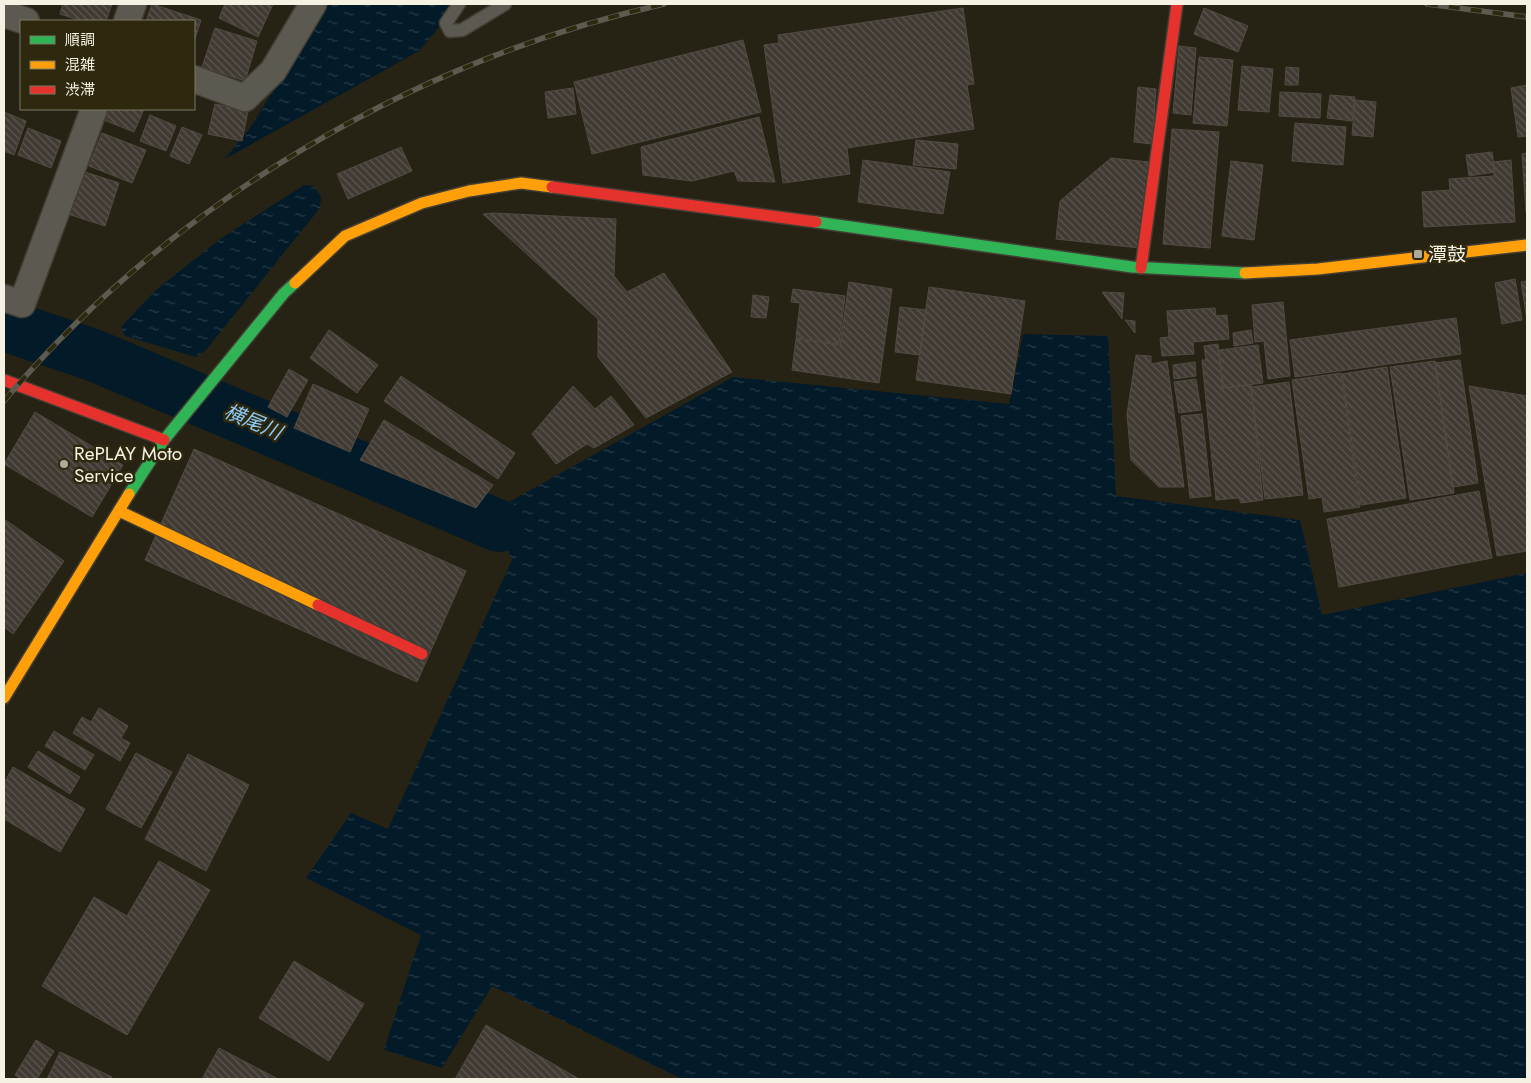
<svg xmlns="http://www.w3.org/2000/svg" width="1531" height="1083" font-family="Jost,'Noto Sans JP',sans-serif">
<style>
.water{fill:url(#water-ripples)}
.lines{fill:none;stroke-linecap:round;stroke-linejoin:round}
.river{stroke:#031a29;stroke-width:52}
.building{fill:url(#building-back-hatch);stroke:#514b43}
.lane-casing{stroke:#413e34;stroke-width:15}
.street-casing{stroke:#413e34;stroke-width:29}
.fast-casing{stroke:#413e34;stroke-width:14}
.slow-casing{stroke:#413e34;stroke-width:14}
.jam-casing{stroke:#413e34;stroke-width:14}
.lane{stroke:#5c5a50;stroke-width:12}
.street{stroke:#5c5a50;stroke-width:26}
.fast{stroke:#30b455;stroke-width:11}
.slow{stroke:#ff9f0a;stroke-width:11}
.jam{stroke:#e5322d;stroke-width:11}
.rail-casing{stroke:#5d5a50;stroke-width:5.5}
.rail{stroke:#2d280e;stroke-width:4;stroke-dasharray:11;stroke-linecap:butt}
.poi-dot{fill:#adaa9b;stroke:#2d280e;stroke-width:2}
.labels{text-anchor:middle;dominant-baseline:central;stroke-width:5;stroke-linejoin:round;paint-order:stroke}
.poi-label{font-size:19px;fill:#f6f2e3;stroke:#2d280e;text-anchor:start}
.water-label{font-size:20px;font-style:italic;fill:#8ccbf9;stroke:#2d280e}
</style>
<defs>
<pattern id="water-ripples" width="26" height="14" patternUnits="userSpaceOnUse" patternTransform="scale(1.25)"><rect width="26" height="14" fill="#031a29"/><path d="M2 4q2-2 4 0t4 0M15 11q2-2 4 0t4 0" fill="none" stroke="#283c48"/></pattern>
<pattern id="building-back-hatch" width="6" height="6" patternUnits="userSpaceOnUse" patternTransform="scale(1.25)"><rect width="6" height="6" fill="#403a32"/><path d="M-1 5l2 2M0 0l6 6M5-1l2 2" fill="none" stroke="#5c5750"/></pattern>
</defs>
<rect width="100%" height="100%" fill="#262315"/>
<path class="water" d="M327,4H454L436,31L419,51L225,159L250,128Z
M304,185L314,186L321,197L320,208L206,350L196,357L125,336L121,327L156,290L220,239Z
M1023,334L1108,336L1116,496L1300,520L1322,615L1527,573V1079H682L492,986L442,1068L384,1050L421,935L306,878L351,813L388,829L512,560L499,526L509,502L733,377L1009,404Z"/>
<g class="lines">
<path class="river" d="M4,325L93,355L499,526"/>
</g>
<path class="building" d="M63,4H112L106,21H82L60,14Z
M152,4L201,20L195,39L194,21H146Z
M225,4H273L258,37L219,18Z
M963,8L974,84L967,85L974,129L847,148L850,174L783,183L764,45L779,43L778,35Z
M1204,8L1248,26L1238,52L1194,34Z
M215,28L257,41L245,81L202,67Z
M743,40L761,112L592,154L574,82Z
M1179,46L1196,48L1191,115L1173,113Z
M1199,57L1233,60L1227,126L1193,123Z
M1242,66L1273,69L1269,112L1238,110Z
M1286,67L1299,68L1298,85H1285Z
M1527,85V136L1518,137L1511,88Z
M1138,87L1156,89L1152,144L1134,142Z
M573,88L576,114L548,118L545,92Z
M1280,92L1321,94L1320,118L1279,116Z
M1330,95L1355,97L1352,121L1327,118Z
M1355,100L1376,102L1373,137L1352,135Z
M215,104L248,111L242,141L208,134Z
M108,109H144L134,132L104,120Z
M4,112L26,121L14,155L4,151Z
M150,115L176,126L166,151L140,141Z
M759,117L775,182L738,181L734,171L692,181L643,175L641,147Z
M1295,123L1346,127L1343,165L1292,161Z
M182,127L202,135L189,164L170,156Z
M28,128L61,141L51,168L18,155Z
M1172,129L1219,132L1210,248L1163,244Z
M102,133L146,150L132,183L89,166Z
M916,140L958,144L956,169L913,165Z
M401,147L412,171L348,199L337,174Z
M1492,152L1495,172L1469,176L1466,155Z
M1527,153V212H1526L1522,154Z
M1111,158L1149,162L1140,248L1056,239L1060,201Z
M863,160L950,172L943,214L858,202Z
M1511,160L1515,222L1424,227L1422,192L1450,190L1449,179L1494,176L1493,162Z
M1231,161L1263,165L1254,240L1222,236Z
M82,171L119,183L105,226L68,214Z
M493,213L616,219L614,276L627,292L664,273L732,372L646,418L598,357V319L483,214Z
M1515,279L1522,320L1502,324L1495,283Z
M1527,281V320L1521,282Z
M849,282L892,289L879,383L792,370L796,339L840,345Z
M929,287L1025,301L1011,394L916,380Z
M793,289L845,296L839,344L796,338L800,303L791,302Z
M1102,292L1124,293L1122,319Z
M753,295L769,297L766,318L751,317Z
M1283,302L1290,376L1268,379L1264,341L1255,342L1252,305Z
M900,307L926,310L920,355L895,352Z
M1215,308L1216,316L1227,315L1229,339L1193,342L1194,354L1162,356L1160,338L1169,337L1167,311Z
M1456,318L1461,354L1295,377L1290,340Z
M1125,320L1135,321V333Z
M329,330L378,365L357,393L310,358Z
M1251,330L1253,343L1234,346L1233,333Z
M1218,344L1223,388L1251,385L1263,500L1241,503L1239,498L1216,500L1202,360H1206L1204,346Z
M1258,345L1263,383L1223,388L1219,350Z
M1136,355L1151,356V364L1167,361L1184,487H1159L1131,460L1127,414Z
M1460,360L1478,483L1453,487L1435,363Z
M1435,361L1454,493L1410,500L1390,367Z
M1195,362L1196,376L1174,379L1173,365Z
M1387,367L1406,498L1361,505L1342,374Z
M289,369L308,380L287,417L268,407Z
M1341,373L1360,507L1324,512L1322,497L1309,499L1292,380Z
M401,376L515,453L498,479L384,401Z
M1196,379L1201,410L1179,413L1174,382Z
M1289,382L1303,495L1265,499L1251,387Z
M313,384L369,409L350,452L294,428Z
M573,386L595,409L611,396L634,425L594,448L587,444L556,464L532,434Z
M1469,386L1527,396V551L1497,556Z
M35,412L123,465L92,517L4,464Z
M1202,414L1211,496L1190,498L1181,416Z
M384,420L493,485L476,508L360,460Z
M194,449L466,571L417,682L145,560Z
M1479,491L1492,558L1339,587L1327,519Z
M4,519L64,561L13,634L4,627Z
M99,708L128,726L121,738L130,743L120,761L73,733L82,717L91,722Z
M54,731L94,755L85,770L45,746Z
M38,751L80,777L70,794L28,767Z
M136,753L172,772L141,828L106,809Z
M188,754L249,785L206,871L145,839Z
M13,767L85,809L60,852L4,819V783Z
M159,861L210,890L127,1035L42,986L94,897L127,916Z
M294,961L364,1004L329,1061L259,1018Z
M486,1025L579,1079H455Z
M36,1040L54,1051L37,1079H21L15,1075Z
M219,1048L278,1079H202Z
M60,1052L112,1077L111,1079H47Z"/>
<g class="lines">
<defs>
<path id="lane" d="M459,4L446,23L450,31L462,30L505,4"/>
<path id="street" d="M4,14L26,21
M127,21L133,4
M194,79L245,98L273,71L313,4
M4,298L22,304L94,109"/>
<path id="fast" d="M816,222L1132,267L1245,273
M129,494L164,440L284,293L295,283"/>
<path id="slow" d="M1245,273L1318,269L1527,245
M295,283L345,236L422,203L469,191L521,183L552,187
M119,511L318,605
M4,698L129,494"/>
<path id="jam" d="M552,187L816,222
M1141,268L1177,4
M4,380L164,440
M318,605L422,654"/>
</defs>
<use href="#lane" class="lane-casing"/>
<use href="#street" class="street-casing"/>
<use href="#fast" class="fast-casing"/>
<use href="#slow" class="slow-casing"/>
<use href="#jam" class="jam-casing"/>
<use href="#lane" class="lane"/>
<use href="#street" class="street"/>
<use href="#fast" class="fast"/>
<use href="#slow" class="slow"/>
<use href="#jam" class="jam"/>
<defs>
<path id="rail" d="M1427,4L1527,17
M4,401C171,203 412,61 664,4"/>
</defs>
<use href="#rail" class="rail-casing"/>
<use href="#rail" class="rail"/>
</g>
<g class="poi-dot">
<rect x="1413" y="249" width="10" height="10" rx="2.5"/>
<circle cx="64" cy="464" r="5"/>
</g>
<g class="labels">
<g class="poi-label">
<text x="1428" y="254">潭鼓</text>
<text x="74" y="453">RePLAY Moto<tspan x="74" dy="22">Service</tspan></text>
</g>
<g class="water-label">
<text transform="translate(253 422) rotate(23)">横尾川</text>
</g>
</g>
<rect width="1531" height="1083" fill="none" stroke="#f6f2e3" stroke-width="10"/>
<rect x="20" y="20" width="175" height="90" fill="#2d280e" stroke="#7d7963"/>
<rect x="30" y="36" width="25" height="8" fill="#30b455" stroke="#7d7963"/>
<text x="65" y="45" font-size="15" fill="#f6f2e3">順調</text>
<rect x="30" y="61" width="25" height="8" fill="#ff9f0a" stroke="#7d7963"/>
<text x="65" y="70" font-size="15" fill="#f6f2e3">混雑</text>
<rect x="30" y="86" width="25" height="8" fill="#e5322d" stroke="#7d7963"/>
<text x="65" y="95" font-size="15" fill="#f6f2e3">渋滞</text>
</svg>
